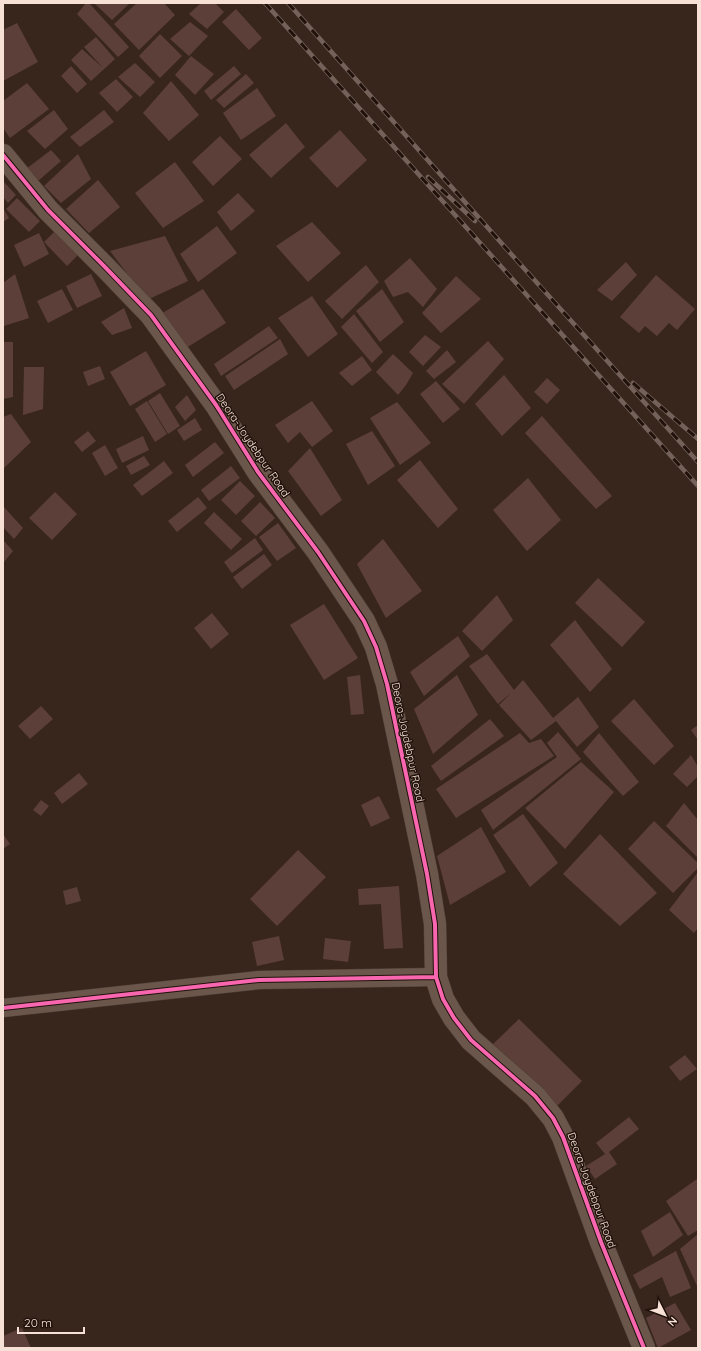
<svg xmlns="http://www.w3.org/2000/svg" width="701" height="1351" font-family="Quicksand,sans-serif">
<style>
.building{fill:#5d3f3a}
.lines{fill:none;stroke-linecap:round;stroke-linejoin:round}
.minor-casing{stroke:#504139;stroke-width:19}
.tertiary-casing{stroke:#504139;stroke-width:23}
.minor{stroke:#6b564b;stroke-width:18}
.tertiary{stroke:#6b564b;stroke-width:22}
.rail-casing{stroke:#74625a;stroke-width:4.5}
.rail{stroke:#20110a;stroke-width:3;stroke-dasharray:9;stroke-linecap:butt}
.cycleway-casing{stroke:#20110a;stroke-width:6}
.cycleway{stroke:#f766af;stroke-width:4}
.labels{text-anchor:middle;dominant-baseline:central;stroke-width:3;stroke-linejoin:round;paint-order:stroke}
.street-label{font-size:11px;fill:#f7e1d6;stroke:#20110a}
</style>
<rect width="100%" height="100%" fill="#38261d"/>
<path class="building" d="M86,3H89L129,47L118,57L77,14Z
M94,3H130L112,20Z
M137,3H164L175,15L139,50L114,24Z
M201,3H215L224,12L207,29L189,14Z
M236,9L262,38L249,50L222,22Z
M190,22L208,36L189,56L170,39Z
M17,23L38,62L3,81V30Z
M160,34L182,56L160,78L139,56Z
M96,37L115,59L91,81L71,60L82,49L103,68L84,47Z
M191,56L214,74L195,95L175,75Z
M135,63L155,82L140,97L118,77Z
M71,66L87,84L77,93L61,76Z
M234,66L241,74L211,100L204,91Z
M246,74L254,83L224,108L216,100Z
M116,79L133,97L117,112L99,93Z
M171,81L199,115L169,141L143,113Z
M27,83L49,109L10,138L3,128V101Z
M257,88L276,116L241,140L223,113Z
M54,110L68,129L45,149L27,131Z
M104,110L114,122L80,147L70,137Z
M286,123L305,147L271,178L249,155Z
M340,130L367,160L337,188L309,158Z
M220,136L242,159L213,186L192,162Z
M51,150L61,161L38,181L26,169Z
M78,154L91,179L61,203L44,186Z
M175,162L204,201L163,228L135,193Z
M98,180L120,207L89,233L66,209Z
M3,181L16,195L8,203L3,197Z
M238,193L255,211L231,231L217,212Z
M17,198L40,221L29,232L6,209Z
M3,208L9,218L3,222Z
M312,222L341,253L308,282L276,246Z
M217,226L237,253L198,282L180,254Z
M55,231L78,255L67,266L44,242Z
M39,233L49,254L24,267L14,245Z
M165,236L188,281L147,300L110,251Z
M410,258L437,289L423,307L408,292L393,297L384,281Z
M626,262L637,275L612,301L597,290Z
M366,265L379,282L342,319L325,301Z
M15,274L29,318L4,326L3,321V283Z
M91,274L102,296L77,308L66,286Z
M656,275L695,309L677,330L669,323L657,336L645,326L639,333L620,317Z
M456,276L481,299L441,333L422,313Z
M62,289L73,310L48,323L37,301Z
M203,289L226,323L183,350L159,315Z
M382,289L404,322L380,342L356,311Z
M312,296L338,334L308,357L278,318Z
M124,308L132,328L112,335L101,322Z
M354,314L383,352L372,363L341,327Z
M269,326L278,338L221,376L214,364Z
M425,335L441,347L423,366L409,352Z
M280,339L288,354L234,390L225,376Z
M488,341L504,359L464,404L442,384Z
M3,342H13V397L3,399Z
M447,350L456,362L434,379L426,371Z
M146,351L166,385L130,406L110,372Z
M393,354L413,373L406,385L398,395L376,372Z
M362,356L372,370L352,386L339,373Z
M100,366L105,379L88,386L83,372Z
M24,367H44L43,409L23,415Z
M504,375L531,408L502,436L475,404Z
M547,378L560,390L547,404L534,392Z
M436,381L460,409L443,423L420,394Z
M160,393L180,426L168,434L148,401Z
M187,395L196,410L185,421L175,407Z
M147,401L167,434L155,442L135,409Z
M312,401L333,431L312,447L300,432L288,443L275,425Z
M397,402L431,443L400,465L370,418Z
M11,414L31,442L4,468L3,466V417Z
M542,416L612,496L596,509L525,433Z
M195,418L202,430L184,441L177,430Z
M88,431L96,441L82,452L74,442Z
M372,431L395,466L368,485L346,444Z
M143,436L149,450L122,463L116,449Z
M215,442L224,453L193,477L185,465Z
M105,445L118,468L105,476L92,453Z
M310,448L342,500L321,516L288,471Z
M144,456L150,465L131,475L126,466Z
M420,460L458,509L438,528L397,480Z
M164,461L173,473L142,496L133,485Z
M231,466L240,478L209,501L201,490Z
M528,478L561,520L527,551L493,510Z
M240,481L255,496L236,515L221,500Z
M55,492L77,514L52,540L29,518Z
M198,497L207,508L177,532L168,521Z
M260,502L275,518L256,536L241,521Z
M3,506L23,528L14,539L3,527Z
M214,512L242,539L231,550L204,523Z
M278,523L296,548L277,561L259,537Z
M255,538L263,550L232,573L224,562Z
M383,539L422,591L386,618L357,564Z
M3,540L13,551L4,562L3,561Z
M264,554L272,565L242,589L233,577Z
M598,578L645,622L622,647L575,603Z
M497,595L513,620L482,651L462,631Z
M324,604L358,658L324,680L290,625Z
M212,613L229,634L211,649L194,628Z
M575,620L612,669L590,692L550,645Z
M458,636L470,656L424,696L410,672Z
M487,654L514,690L523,680L553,718L578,697L599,727L577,747L556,721L531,740L499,705L511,693L498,704L469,666Z
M360,675L364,714L351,715L347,677Z
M457,675L478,715L433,754L414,709Z
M634,699L674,746L654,765L611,721Z
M41,706L53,719L30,739L18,726Z
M490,719L504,736L441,781L431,766Z
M698,725V740L691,730Z
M558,732L581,759L493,830L481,810L557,757L547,743Z
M520,733L529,743L541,739L554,756L456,818L436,789Z
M599,733L639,782L623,796L583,752Z
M691,755L698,767V776L687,787L673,774Z
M581,762L614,792L565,849L525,808Z
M79,773L88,784L62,804L54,793Z
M379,796L390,818L371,827L361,805Z
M41,800L49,806L41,816L33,810Z
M684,803L698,820V858L666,826Z
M523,814L558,863L530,887L493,835Z
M654,821L698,863V868L673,893L628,849Z
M481,827L506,872L450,905L437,856Z
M3,834L10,844L3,849Z
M600,834L657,893L620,926L563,874Z
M298,850L326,877L277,926L250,899Z
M698,872V928L694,933L669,910Z
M399,886L403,948L384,949L381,904L359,905L358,889Z
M77,887L81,901L66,905L63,891Z
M279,936L284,960L257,966L252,942Z
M325,938L351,941L348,962L323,959Z
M519,1019L582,1081L556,1107L492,1045Z
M685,1055L697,1069L680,1081L669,1067Z
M629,1117L639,1129L609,1152L617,1164L595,1179L586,1166L605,1154L596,1143Z
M697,1179L698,1181V1230L688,1236L666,1201Z
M670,1212L683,1235L653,1257L641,1231Z
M698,1234V1288L680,1249Z
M676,1251L691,1288L670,1297L662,1277L640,1289L633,1275Z
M675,1303L691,1330L658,1348L646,1318Z
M22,1328L31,1348H3V1336Z"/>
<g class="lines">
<defs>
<path id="minor" d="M3,1008L259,980L436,977"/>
<path id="tertiary" d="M3,155L48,210L104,266L151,315L216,405L258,472L318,552L364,621L376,647L387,684L427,874L435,924L436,977L443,999L454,1018L471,1040L535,1096L553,1118L563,1137L601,1242L644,1348"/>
</defs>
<use href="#minor" class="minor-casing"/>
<use href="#tertiary" class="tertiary-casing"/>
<use href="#minor" class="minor"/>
<use href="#tertiary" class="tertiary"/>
<defs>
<path id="rail" d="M265,3L698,486
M288,3L512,255L698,462
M428,177L475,221
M633,383L698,439"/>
</defs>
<use href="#rail" class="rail-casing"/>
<use href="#rail" class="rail"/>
<defs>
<path id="cycleway" d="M3,155L48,210L104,266L151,315L216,405L258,472L318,552L364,621L376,647L387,684L427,874L435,924L436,977L443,999L454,1018L471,1040L535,1096L553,1118L563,1137L601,1242L644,1348
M3,1008L259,980L436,977"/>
</defs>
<use href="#cycleway" class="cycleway-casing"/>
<use href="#cycleway" class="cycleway"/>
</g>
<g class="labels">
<g class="street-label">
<text transform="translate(253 445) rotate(56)">Deora-Joydebpur Road</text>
<text transform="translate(408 742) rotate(78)">Deora-Joydebpur Road</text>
<text transform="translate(592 1190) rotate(70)">Deora-Joydebpur Road</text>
</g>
</g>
<rect width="701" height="1351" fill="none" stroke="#f7e1d6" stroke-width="8"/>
<g transform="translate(665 1315) rotate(132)" stroke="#20110a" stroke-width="3" paint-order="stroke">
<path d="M0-3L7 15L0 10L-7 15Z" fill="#f7e1d6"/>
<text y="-6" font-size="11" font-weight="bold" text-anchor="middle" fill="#f7e1d6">N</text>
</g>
<path d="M18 1327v6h66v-6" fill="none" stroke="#f7e1d6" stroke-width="2"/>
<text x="24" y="1327" font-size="12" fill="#f7e1d6" stroke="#20110a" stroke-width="3" paint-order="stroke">20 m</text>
</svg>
